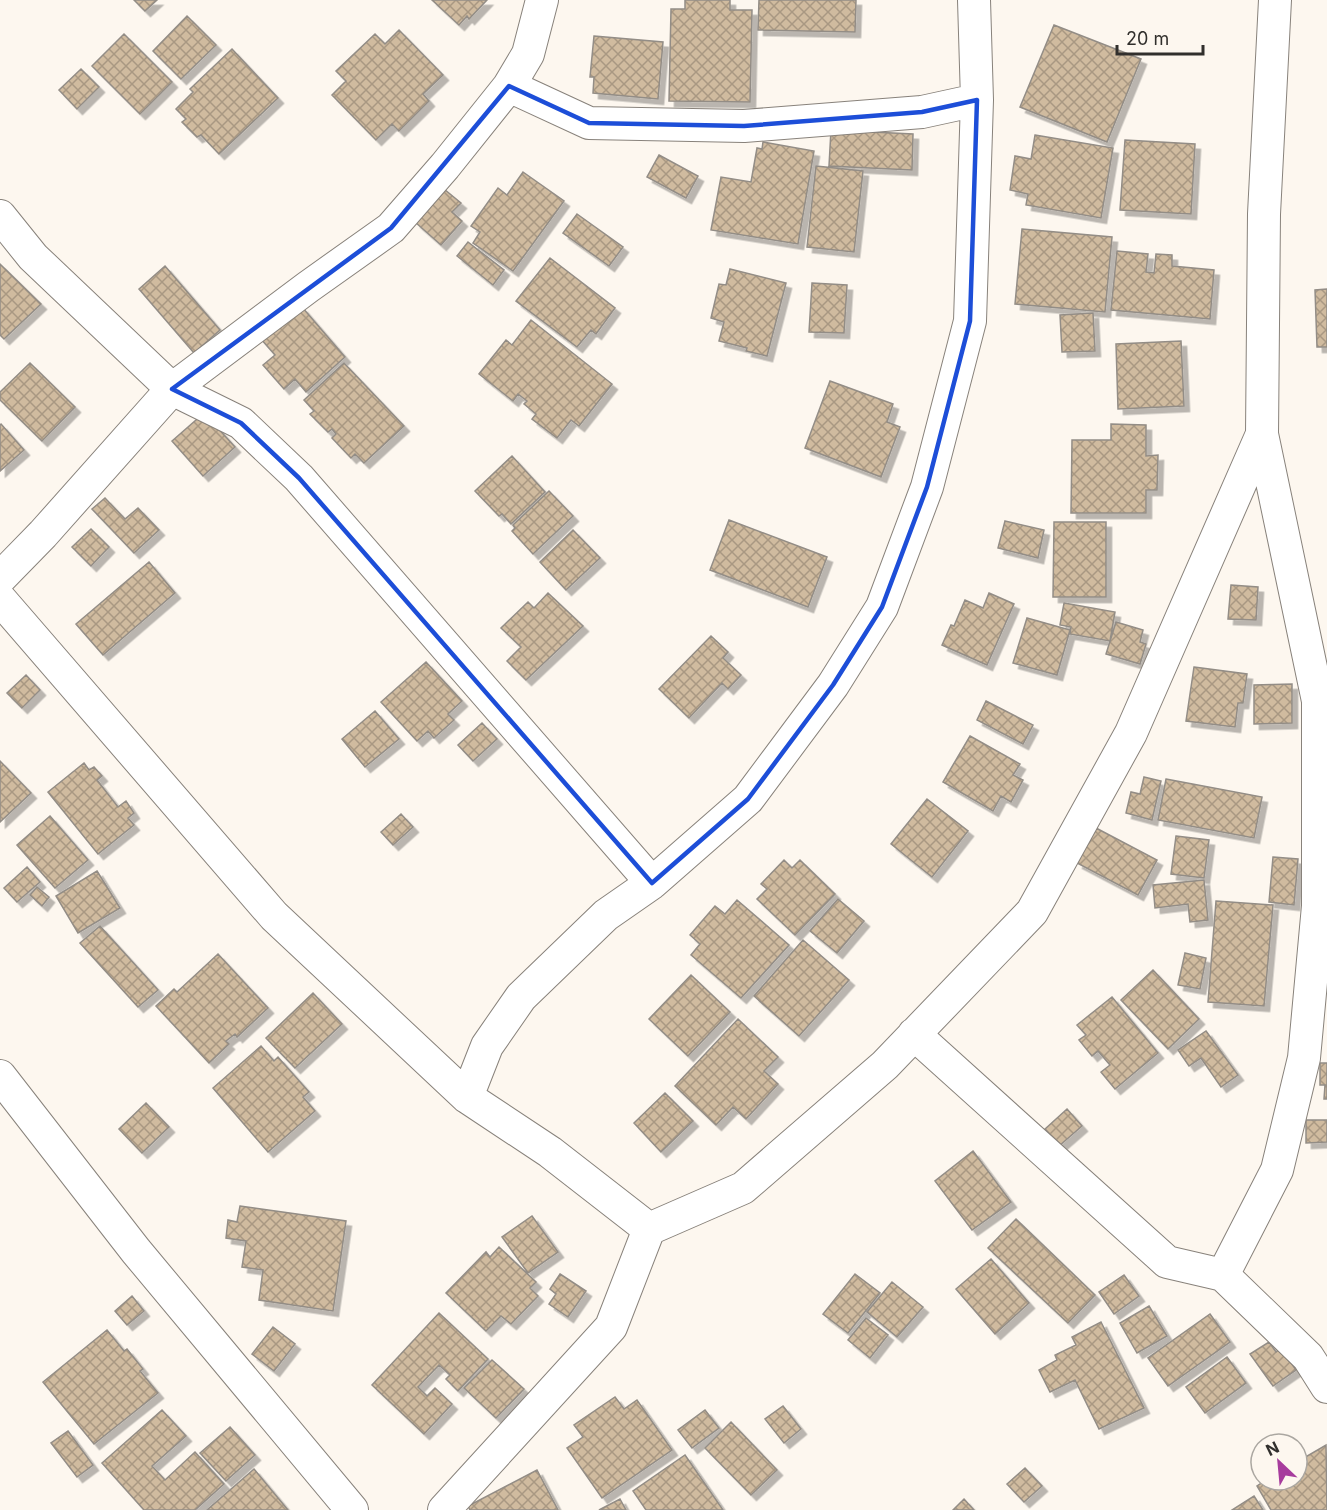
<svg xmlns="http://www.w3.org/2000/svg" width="1327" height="1510" font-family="Inter,sans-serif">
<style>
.building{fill:url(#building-cross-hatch);stroke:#938d86;stroke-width:1.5;filter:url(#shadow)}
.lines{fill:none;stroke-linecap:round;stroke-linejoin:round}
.street-casing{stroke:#88827b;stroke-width:34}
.street{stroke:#fff;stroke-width:32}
.marked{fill:none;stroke:#1d4ed8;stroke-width:4.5;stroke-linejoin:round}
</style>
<defs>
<pattern id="building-cross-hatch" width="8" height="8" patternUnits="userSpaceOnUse" patternTransform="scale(1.5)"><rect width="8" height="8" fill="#d0bb9f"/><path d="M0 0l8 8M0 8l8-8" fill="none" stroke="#a99882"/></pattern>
<filter id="shadow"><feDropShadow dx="5.5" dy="5.5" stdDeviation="0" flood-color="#0004"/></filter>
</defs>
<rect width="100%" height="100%" fill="#fdf7ef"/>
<path class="building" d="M134,0H157L145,11Z
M432,0H487L469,19L467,16L459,25Z
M685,0H730V10H752L750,102L669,101L671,9H685Z
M759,0H856L855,32L758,30Z
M187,16L216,45L181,79L153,51Z
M1054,25L1141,59L1107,142L1020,107Z
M399,30L443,75L423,94L429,101L399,131L392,124L376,140L332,95L346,81L336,71L375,34L385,44Z
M124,34L172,82L140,114L92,66Z
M594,36L663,42L658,99L593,93L594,77H590Z
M232,49L278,98L219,154L201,135L197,137L182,122L186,119L176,109L193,92L190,89Z
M81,69L99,87L77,109L59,90Z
M831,130L913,134L912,170L829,166Z
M1035,135L1113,148L1101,218L1026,205L1028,194L1010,190L1015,156L1031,159Z
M1125,140L1195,144L1191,214L1120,210Z
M763,142L814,151L798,244L711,230L721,177L751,182L757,148L762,149Z
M659,155L698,176L686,198L647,177Z
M816,166L863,171L854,252L807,247Z
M523,172L564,201L513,271L473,243L480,232L471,226L498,188L507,195Z
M444,189L461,203L452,212L462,221L441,245L415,222Z
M577,214L623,247L609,266L563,233Z
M1022,229L1112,237L1105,312L1015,304Z
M468,242L504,270L493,285L457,256Z
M1117,251L1148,254L1146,272L1154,273L1156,254L1172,255V266L1214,270L1210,319L1111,310Z
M550,258L615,308L596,334L591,330L577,347L516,301Z
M0,264L41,304L4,339L0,335Z
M165,266L220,330L194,353L139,289Z
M730,269L786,283L767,356L746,351L747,348L719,341L724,322L711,318L719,284L726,285Z
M812,283L847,285L844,333L809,332Z
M1327,289V347H1317L1315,290Z
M302,307L345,357L306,392L295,379L284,389L263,365L275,355L261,339Z
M1093,313L1095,351L1062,352L1060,315Z
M531,320L612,384L579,426L571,420L557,438L532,419L536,414L524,404L527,401L518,394L513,401L479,374L506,340L512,345Z
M1181,341L1184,406L1118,409L1116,344Z
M30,363L75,407L42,441L0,400V392Z
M344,363L404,426L364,463L355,454L351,458L332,438L336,434L332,429L328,432L310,414L314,411L304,400Z
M830,381L893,404L887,422L900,427L881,477L805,448Z
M204,413L235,447L203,476L172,441Z
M1,424L24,450L0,471V425Z
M1111,424L1146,425V456L1158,455L1157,490H1146V513H1071L1072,440H1111Z
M512,456L545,492L511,524L502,514L499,516L475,491Z
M549,491L573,516L533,554L512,531L515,528L513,525Z
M105,498L125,519L138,508L159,530L134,553L92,509Z
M729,520L827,557L808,607L710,570Z
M1005,521L1044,530L1038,558L998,548Z
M1054,522H1106V597H1053Z
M91,529L109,547L91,566L72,547Z
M573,530L600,558L566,590L540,562Z
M149,562L175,593L103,655L76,624Z
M1231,585L1258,587L1256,620L1228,619Z
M548,593L583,626L526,680L507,661L521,647L501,628L528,602L534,608Z
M989,593L1014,604L987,665L942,645L951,625L954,626L965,600L983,608Z
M1064,603L1115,612L1110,641L1070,634L1071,627L1060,625Z
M1027,618L1070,630L1057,675L1013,663Z
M1116,622L1143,630L1140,642L1146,644L1140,664L1106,654Z
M711,636L728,652L723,658L741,675L728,689L722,683L689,718L659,689Z
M426,662L462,701L448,714L454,720L434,738L428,731L417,741L381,702Z
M1194,667L1247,674L1243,703H1238L1235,727L1186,721Z
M26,675L40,690L22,708L7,693Z
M1292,684V723L1254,724V685Z
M986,701L1033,725L1023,744L977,720Z
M375,711L399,739L365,767L342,739Z
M482,723L497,739L473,761L458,745Z
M970,736L1020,764L1013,775L1023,780L1011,802L1001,796L993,811L943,782Z
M0,761L31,793L0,822Z
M84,763L89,770L94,767L102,776L97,780L118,807L126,801L134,813L128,818L134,825L98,854L48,792Z
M1144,777L1161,781L1152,820L1126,813L1131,792L1140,794Z
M1166,779L1262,797L1254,838L1158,820Z
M927,799L968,831L932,877L891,844Z
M401,814L413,827L393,845L381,832Z
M50,816L88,860L55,888L17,845Z
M1096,828L1157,860L1138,895L1077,863Z
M1176,836L1209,840L1204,878L1171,874Z
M1273,857L1298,859L1294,905L1269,902Z
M784,860L792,868L800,860L835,894L795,935L757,899L767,889L761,884Z
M27,867L40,882L17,902L4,888Z
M97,871L120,908L78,933L56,896Z
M1204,880L1208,920L1190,922L1188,904L1155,908L1153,885Z
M37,887L49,897L42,906L30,895Z
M838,899L864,921L837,953L810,931Z
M737,900L789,945L741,998L691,955L700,944L690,935L715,906L725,914Z
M1216,901L1273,905L1264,1006L1208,1002Z
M100,926L158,990L138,1007L80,943Z
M803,940L849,980L799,1036L754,996Z
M1185,953L1206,958L1200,989L1178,985Z
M218,954L268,1008L237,1037L235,1034L226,1041L229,1044L209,1063L156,1006L174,989L177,992Z
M1153,970L1199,1019L1168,1049L1121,1000Z
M691,975L730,1012L688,1056L649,1019Z
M313,993L342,1024L295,1068L266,1038Z
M1112,997L1158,1053L1115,1089L1101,1072L1110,1065L1098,1051L1092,1056L1079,1040L1086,1035L1077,1025Z
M738,1019L778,1057L764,1071L778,1084L746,1119L733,1107L716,1125L675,1086Z
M1206,1031L1238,1075L1221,1087L1201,1058L1189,1066L1178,1050Z
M261,1046L274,1061L278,1057L309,1092L303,1097L315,1111L268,1152L213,1088Z
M1320,1063H1327V1099H1324L1325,1085H1320Z
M665,1093L693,1121L661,1152L634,1123Z
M146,1103L169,1127L142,1153L119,1129Z
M1067,1109L1082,1126L1059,1146L1045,1129Z
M1306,1120H1327V1142L1306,1143Z
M973,1151L1011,1202L972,1230L935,1181Z
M240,1206L346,1221L333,1311L259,1300L263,1270L242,1267L246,1241L226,1238L228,1220L237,1222Z
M532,1216L558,1252L528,1273L502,1237Z
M1016,1219L1095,1295L1068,1323L988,1248Z
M499,1247L536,1282L530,1288L538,1296L511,1324L501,1316L486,1331L446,1293L486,1252L490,1257Z
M991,1259L1029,1303L995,1334L956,1289Z
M560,1274L586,1291L568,1317L549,1304L556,1294L550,1289Z
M855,1274L880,1293L848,1333L823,1314Z
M1124,1275L1139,1296L1114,1314L1099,1292Z
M892,1282L923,1307L897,1337L867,1312Z
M132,1296L144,1311L127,1325L115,1311Z
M1149,1306L1167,1336L1137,1353L1120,1323Z
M439,1313L488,1359L458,1391L446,1379L450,1375L439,1365L418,1387L427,1396L435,1388L452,1404L424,1434L372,1385Z
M1210,1314L1230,1342L1168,1386L1148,1358Z
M866,1318L888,1335L870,1358L848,1340Z
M1101,1322L1144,1408L1099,1429L1075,1380L1050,1392L1039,1370L1057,1360L1055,1355L1076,1345L1072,1337Z
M273,1327L295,1344L274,1371L252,1354Z
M107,1330L124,1351L127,1349L143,1369L140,1371L158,1393L94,1444L43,1382Z
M1269,1342L1276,1352L1281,1348L1296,1370L1273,1386L1250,1354Z
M1227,1357L1246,1383L1205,1413L1186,1387Z
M492,1360L524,1389L496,1418L464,1388Z
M615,1397L624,1409L637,1400L672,1450L602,1498L567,1448L583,1437L574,1425Z
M783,1406L801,1429L784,1443L765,1419Z
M162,1410L186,1436L152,1466L165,1480L195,1452L224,1484L195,1510H144L102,1463Z
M705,1410L719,1428L692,1448L678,1430Z
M731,1422L777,1470L751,1495L705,1448Z
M230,1427L255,1455L226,1481L200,1453Z
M68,1431L93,1465L77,1477L51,1443Z
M1326,1445L1327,1510H1271L1257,1486L1266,1480H1297V1462Z
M685,1455L723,1510H646L633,1491Z
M1025,1468L1042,1486L1024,1502L1007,1484Z
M254,1469L288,1510H207Z
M537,1470L558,1510H470L468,1506Z
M1254,1496L1263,1510H1232Z
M620,1499L626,1510H599Z
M964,1499L974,1510H953Z"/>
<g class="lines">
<defs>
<path id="street" d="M509,86L589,123L744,126L922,112L977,100
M0,216L33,257L172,389L241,423L299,478L652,883
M0,578L43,534L172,389L308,287L391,228L445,166L509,86L528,54L542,0
M0,599L274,916L467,1097L550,1152L649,1229
M914,1034L1167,1262L1223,1275L1308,1357L1327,1387
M0,1076L136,1251L352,1510
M467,1097L487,1046L521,997L606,915L652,883L748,799L833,685L882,607L927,487L970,321L977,100L974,0
M1223,1275L1277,1170L1304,1058L1318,906V701L1262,434
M444,1510L611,1327L649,1229L743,1188L885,1065L1032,912L1131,733L1262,434L1264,214L1275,0"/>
</defs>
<use href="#street" class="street-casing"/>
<use href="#street" class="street"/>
</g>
<path class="marked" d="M509,86L589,123L744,126L922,112L977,100L970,321L927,487L882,607L833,685L748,799L652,883L299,478L241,423L172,389L391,228Z"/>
<g transform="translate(1279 1462) rotate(334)"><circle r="28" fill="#fdf7ef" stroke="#aba7a1" stroke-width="1.5"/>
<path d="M0-4.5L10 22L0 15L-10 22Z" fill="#a73c9d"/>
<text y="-9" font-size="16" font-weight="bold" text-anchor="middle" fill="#312f2c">N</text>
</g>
<path d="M1117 45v9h86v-9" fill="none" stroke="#312f2c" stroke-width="3"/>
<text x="1126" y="45" font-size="18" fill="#312f2c" stroke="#fdf7ef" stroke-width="4.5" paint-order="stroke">20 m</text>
</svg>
